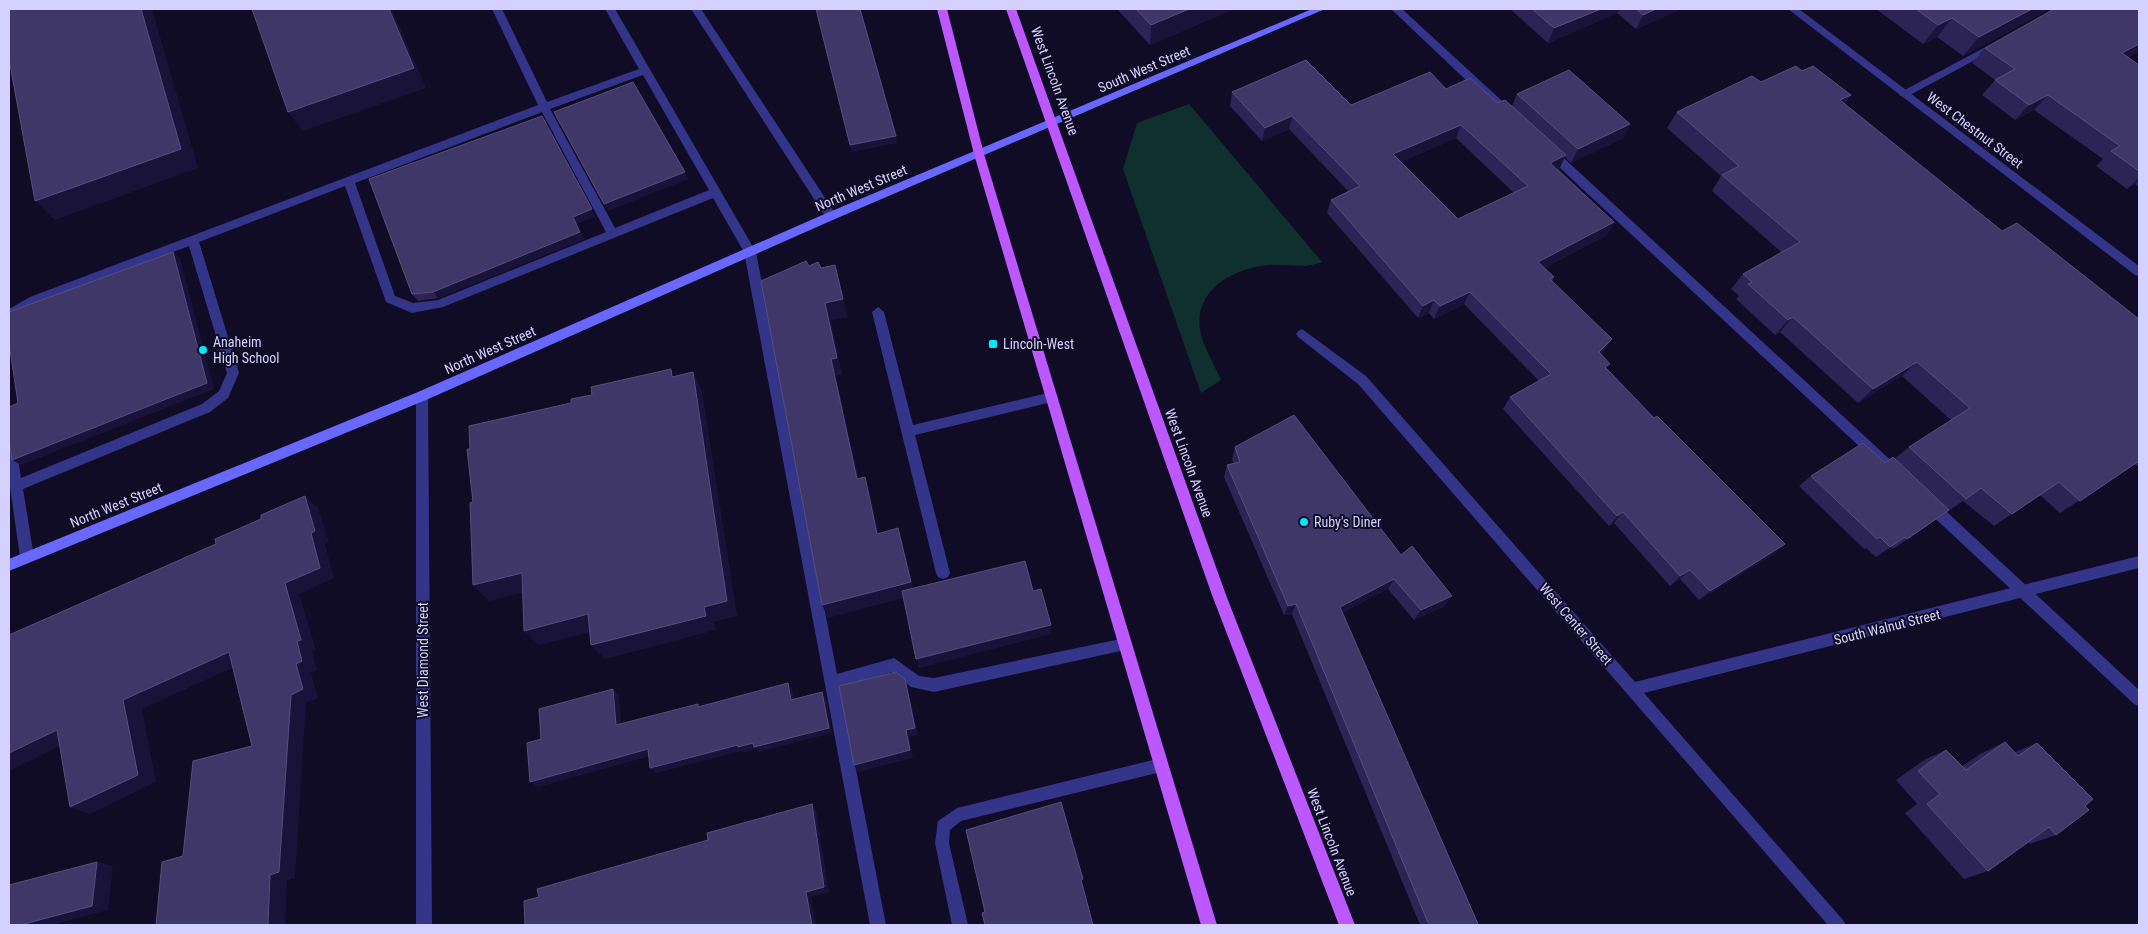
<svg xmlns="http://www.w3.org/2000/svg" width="2148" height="934" font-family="'Roboto Condensed',sans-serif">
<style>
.green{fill:#0f302e}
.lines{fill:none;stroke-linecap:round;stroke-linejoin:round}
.lane{fill:#343488;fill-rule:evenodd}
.street{fill:#343488;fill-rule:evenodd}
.secondary{fill:#6868ff;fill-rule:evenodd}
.primary{fill:#bc58ff;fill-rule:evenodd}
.wall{fill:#2c2455;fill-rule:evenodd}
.shaded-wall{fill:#19133a}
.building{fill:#3e3767;stroke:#564f7f;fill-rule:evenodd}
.poi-dot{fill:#00eafc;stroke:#100c25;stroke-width:2}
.labels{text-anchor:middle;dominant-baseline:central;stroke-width:4;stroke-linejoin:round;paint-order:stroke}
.street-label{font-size:14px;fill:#d5d1ff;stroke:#100c25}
.poi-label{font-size:14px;fill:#d5d1ff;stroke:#100c25;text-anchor:start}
</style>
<rect width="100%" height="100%" fill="#100c25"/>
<path class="green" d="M1189,104L1322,262C1306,269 1287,264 1269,265C1234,268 1194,289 1200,330C1202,344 1215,366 1221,380L1201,393L1123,169L1137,123Z"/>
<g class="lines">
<path class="lane" d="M492,9H502L547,102L639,69L605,9H615L756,252L837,674L894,658L919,676L934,678L1125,638L1130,639L1132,644L1130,649L1125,650L934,692L911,687L892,672L840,687L886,925H870L744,252L713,198L443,307L412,313L386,302L345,186L199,242L239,373L228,398L210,412L23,489L34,557L32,561L27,563L22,561L20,557L9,480V436L13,437L15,441L21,478L202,404L219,391L227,373L189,246L38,303L9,319V309L30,297L538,105ZM643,75L709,190L615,228L550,109ZM542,112L606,232L438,300L413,303L395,296L355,183Z
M691,9H701L835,213L836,216L835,219H827Z
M1391,9H1402L1513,111V117H1505Z
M1995,42L2000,45L1999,47L1908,96H1900L1899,93Z
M1549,147L1553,148L1898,467L1900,471L1898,475L1894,476L1890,475L1545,154L1544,151Z
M878,307L884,312L913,425L1052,392L1056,393L1058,397L1056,401L1052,402L915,435L950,573L948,577L943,579L938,577L936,573L872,312Z
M1930,499L1935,501L2139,690V706L2134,704L1925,509L1924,505L1925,501Z
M1161,758L1166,760L1168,765L1166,770L1161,772L961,821L950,830L949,843L968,925H952L935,843L938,821L957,808Z"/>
<path class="street" d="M1788,9H1799L2139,266V276L2135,275Z
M1302,329L1366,376L1635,682L2139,556V568L1644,693L1843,920L1846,925H1828L1358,384L1298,337L1296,334L1298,331Z
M422,391L426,392L428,396L432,925H416V396L418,392Z"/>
<path class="secondary" d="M1312,9H1325L835,219L426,400L9,571V559L418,392L827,213Z"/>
<path class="primary" d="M937,9H947L984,154L1217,925H1201L974,154Z
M1006,9H1016L1226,595L1355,925H1339L1212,595Z"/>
</g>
<path class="wall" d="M1117,9H1234L1150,45Z
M1510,9H1681L1636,29L1617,13L1548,43Z
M1876,9H2046L2041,14L1963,56L1937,37L1923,44Z
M1985,48L2128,58L2139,65V187L2135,184L2127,189L2096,166L2103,159L2034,110L2015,120L1982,95L1995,80L1972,63Z
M1802,71L1851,95L1844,104L2002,231L2139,319V467L2135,464L2060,513L2040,495L1994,526L1963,501L1893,549L1891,547L1876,557L1866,548L1864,549L1799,486L1811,476L1885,463L1894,459L1909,447L1951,420L1902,376L1858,403L1780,332L1775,335L1736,299L1739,296L1731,289L1743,274L1781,252L1712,191L1721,176L1667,128L1677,112L1761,82Z
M1446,89L1497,103L1512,106L1517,94L1630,124L1623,138L1571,163L1565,157L1559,169H1558L1614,222L1607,235L1544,268L1554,277L1552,281L1604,351L1601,354L1607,369L1654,418L1785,544L1774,554L1699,600L1680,579L1670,586L1614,523L1609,526L1503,409L1510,397L1539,381L1464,304L1434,319L1429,313L1418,318L1327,213L1331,200L1348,191L1289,129L1262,141L1230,106L1232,92L1351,105ZM1456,138L1514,193L1458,219L1401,162Z
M369,179L595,216L576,224L584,239L438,298L418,301L412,294Z
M1235,447L1401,555L1445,606L1414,620L1388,589L1342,613L1476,925H1420L1292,614L1284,615L1224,477L1227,465L1234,464L1232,459Z
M2005,742L2015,752L2037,743L2085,806L2056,835L2030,844L2029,842L1988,871L1964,879L1905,813L1917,804L1896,780L1924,760L1946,750L1962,766L1982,753Z"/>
<path class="shaded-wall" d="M141,9H152L198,168L55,220L35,201Z
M389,9H392L426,88L303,131L288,112Z
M1189,9H1234L1150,45L1151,25Z
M1601,9H1620L1617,13L1548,43L1554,28Z
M1656,9H1681L1636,29L1643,15Z
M2032,9H2046L2041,14L1963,56L1979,37Z
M1952,18L1937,37L1923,44L1938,25Z
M2139,44V52L2107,69L2122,53Z
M1851,95L1838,112L1840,100Z
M2048,95L2034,110L2015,120L2029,105Z
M1292,116L1289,129L1262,141L1265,128Z
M1630,124L1623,138L1571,163L1578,149Z
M1461,125L1456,138L1388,168L1393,154Z
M896,136L897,143L852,152L850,145Z
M1566,155L1559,169L1544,176L1550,163Z
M685,172L688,179L608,211L604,204Z
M2139,178V180L2135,184L2127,189Z
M592,209L595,216L576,224L584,239L438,298L433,292L573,217Z
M1614,222L1607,235L1532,274L1538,262Z
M173,252L180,258L214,389L21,465L12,460Z
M835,265L848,317L831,320L842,374L836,376L862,494L857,479L831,359L825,303Z
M1470,292L1464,304L1434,319L1440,306Z
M1434,300L1429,313L1418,318L1423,306Z
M1793,317L1780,332L1775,335L1788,320Z
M1612,339L1604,351L1591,364L1599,352Z
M1917,362L1902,376L1858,403L1873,389Z
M693,372L702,391L737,616L714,622L716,630L605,659L591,645L704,607Z
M865,477L870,492L882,548L877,534Z
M305,496L318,508L329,542L325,544L334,578L299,594L316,650L312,651L317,670L311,673L318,698L306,703L295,878L287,880L285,925H268L270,875L291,695L296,664L285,583L311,533Z
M1623,512L1614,523L1609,526L1617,516Z
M898,528L915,595L828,618L822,605Z
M1905,537L1891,547L1876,557L1890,547Z
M1785,544L1774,554L1699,600L1710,591Z
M1690,570L1680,579L1670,586L1680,576Z
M522,573L537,589L489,601L473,585Z
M1394,579L1388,589L1335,617L1340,607Z
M1452,596L1445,606L1414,620L1421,610Z
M1296,604L1292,614L1284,615L1288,606Z
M588,614L602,629L539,645L524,631Z
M1051,625V634L919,668L916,659Z
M229,652L245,662L142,709L156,782L90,814L70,807L123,700Z
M905,679L908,687L918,735L909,737L913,758L858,772L854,765L906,730Z
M788,683L792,689L795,706L791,700Z
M613,689L619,696L622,730L616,725Z
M822,692L826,699L832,733L758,752L756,749L743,753L742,751L656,773L650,768Z
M57,730L77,738L9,771V753Z
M648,749L654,755L538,787L530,782Z
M812,804L816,810L829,892L811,897L816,925H812L806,892Z
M97,862L113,866L108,910L52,925H24V924Z"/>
<path class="building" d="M9,9H141L181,149L35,201L9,59Z
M252,9H389L414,68L288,112Z
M816,9H860L896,136L850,145Z
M1136,9H1189L1151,25Z
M1532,9H1601L1554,28Z
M1636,9H1656L1643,15Z
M1916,9H2032L1979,37L1952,18L1938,25Z
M2054,9H2139V44L2122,53L2139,65V171L2111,151L2120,146L2048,95L2029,105L1995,80L2015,69L1985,48Z
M1306,60L1351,105L1430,72L1446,89L1470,78L1497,103L1505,100L1566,155L1550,163L1614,222L1538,262L1554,277L1550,279L1612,339L1599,352L1610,364L1605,367L1654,418L1657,416L1785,544L1710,591L1690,570L1680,576L1623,512L1617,516L1510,397L1551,374L1470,292L1440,306L1434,300L1423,306L1331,200L1360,186L1292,116L1265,128L1232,92ZM1461,125L1528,186L1458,219L1393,154Z
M1796,66L1802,71L1813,66L1851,95L1840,100L2002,231L2017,223L2139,319V461L2080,501L2059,482L2012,514L1981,488L1966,499L1909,447L1970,408L1917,362L1873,389L1793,317L1788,320L1748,284L1752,282L1743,274L1800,242L1722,175L1739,166L1677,112L1752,76L1761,82Z
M1569,70L1630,124L1578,149L1517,94Z
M633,82L685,172L604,204L554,112Z
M542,116L592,209L573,217L580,232L433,292L412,294L369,179Z
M173,252L207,383L12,460L9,440V407L18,403L9,343V312Z
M806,261L809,266L818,262L821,268L835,265L843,299L825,303L837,358L831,359L857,479L865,477L877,534L898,528L911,582L822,605L761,281Z
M671,369L672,377L693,372L727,601L704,607L706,616L591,645L588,614L524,631L522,573L473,585L470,503L473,502L467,449H470L469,426L571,403V399L592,395L591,387Z
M1294,415L1401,555L1412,546L1452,596L1421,610L1394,579L1340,607L1478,924L1475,925H1429L1296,604L1288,606L1227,465L1240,462L1235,447Z
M1863,443L1885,463L1893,457L1949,510L1907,539L1905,537L1890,547L1880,537L1877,539L1811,476Z
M305,496L315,531L311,533L320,568L285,583L301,640L297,641L302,661L296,664L303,689L291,695L279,872L270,875L268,925H156L162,862L183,856L193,761L252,746L229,652L123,700L138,775L70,807L57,730L9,753V635L216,544L215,539L261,519V515Z
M1025,561L1033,591L1041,589L1051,625L916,659L902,591Z
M896,672L905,679L915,728L906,730L910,750L854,765L839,686Z
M788,683L791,700L822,692L829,728L754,747L753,743L738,747V745L650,768L648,749L530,782L527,743L541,739L539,709L613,689L616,725L698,704V707Z
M2005,742L2018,756L2037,743L2093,799L2085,806L2089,810L2056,835L2049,827L1988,871L1927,804L1940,794L1918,771L1946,750L1966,770Z
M1061,802L1083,879L1081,880L1093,925H985L982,913L985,912L966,830Z
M812,804L824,887L806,892L812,925H525L524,901L539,897L537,889L708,840L707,833Z
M97,862L92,906L24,924V925H9V885Z"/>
<g class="poi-dot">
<rect x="988" y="339" width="10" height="10" rx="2.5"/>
<circle cx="203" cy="350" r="5"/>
<circle cx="1304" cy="522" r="5"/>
</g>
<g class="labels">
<g class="street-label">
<text transform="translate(1144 69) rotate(-23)">South West Street</text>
<text transform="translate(1055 81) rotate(70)">West Lincoln Avenue</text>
<text transform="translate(1975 130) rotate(37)">West Chestnut Street</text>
<text transform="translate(861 188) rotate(-23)">North West Street</text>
<text transform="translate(490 350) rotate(-24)">North West Street</text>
<text transform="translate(1189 463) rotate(70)">West Lincoln Avenue</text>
<text transform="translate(116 505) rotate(-22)">North West Street</text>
<text transform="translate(1576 624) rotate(49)">West Center Street</text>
<text transform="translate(1887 627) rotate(-14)">South Walnut Street</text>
<text transform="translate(423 660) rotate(-90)">West Diamond Street</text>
<text transform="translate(1332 842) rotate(69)">West Lincoln Avenue</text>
</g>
<g class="poi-label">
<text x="213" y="342">Anaheim<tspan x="213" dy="16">High School</tspan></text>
<text x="1003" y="344">Lincoln-West</text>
<text x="1314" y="522">Ruby's Diner</text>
</g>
</g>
<rect width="2148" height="934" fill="none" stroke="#d5d1ff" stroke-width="20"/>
</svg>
